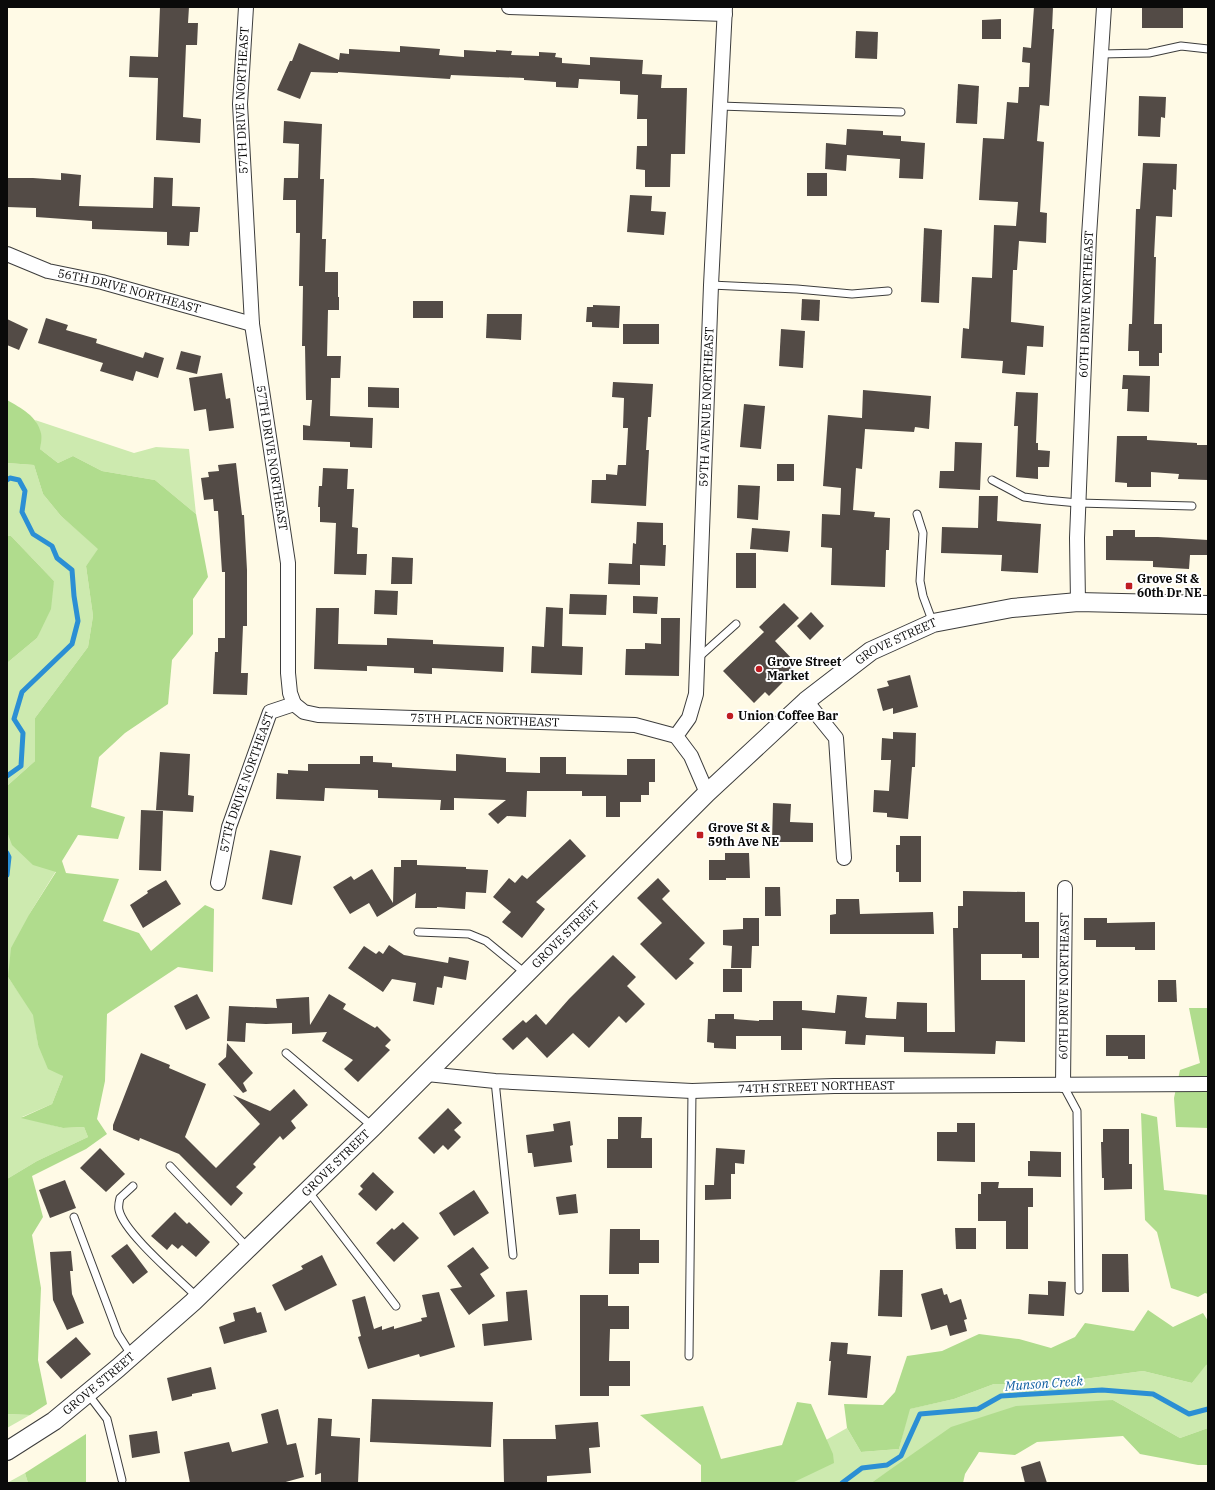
<svg xmlns="http://www.w3.org/2000/svg" width="1215" height="1490" font-family="'IBM Plex Serif',serif">
<style>
.green{fill:#cdeaaf}
.forest{fill:#b0dc8d}
.lines{fill:none;stroke-linecap:round;stroke-linejoin:round}
.stream{stroke:#2b8fd4;stroke-width:5}
.building{fill:#534b46}
.service-casing{stroke:#3d3d3d;stroke-width:9}
.minor-casing{stroke:#3d3d3d;stroke-width:16}
.tertiary-casing{stroke:#3d3d3d;stroke-width:20}
.service{stroke:#fff;stroke-width:7}
.minor{stroke:#fff;stroke-width:14}
.tertiary{stroke:#fff;stroke-width:18}
.poi-dot{fill:#bf1c22;stroke:#fff;stroke-width:1.5}
.labels{text-anchor:middle;stroke-width:4;stroke-linejoin:round;paint-order:stroke}
.street-label{font-size:12px;fill:#0a0a0a;stroke:#fff}
.poi-label{font-size:12px;font-weight:bold;fill:#0a0a0a;stroke:#fff;text-anchor:start}
.water-label{font-size:13px;font-style:italic;fill:#0e5ea0;stroke:#fff}
</style>
<rect width="100%" height="100%" fill="#fffae6"/>
<!-- green -->
<g class="green">
<path d="M35,420L134,453L156,447L189,449L196,514L155,480L102,471L73,456L58,463L40,449L41,434Z"/>
<path d="M7,463L34,465L43,494L61,516L99,549L86,566L93,616L88,647L35,718V761L7,786V663L37,638L54,581L11,536H7Z"/>
<path d="M7,832L13,845L56,871L30,913L8,977L34,1015L38,1045L63,1076L52,1104L22,1117L63,1128L84,1127L88,1137L37,1161L7,1179Z"/>
<path d="M1206,1364H1208V1428L1180,1438L1113,1400L886,1473L871,1483H792L826,1440L847,1428L861,1452L899,1449L909,1409L954,1399L994,1384H1047L1143,1371L1192,1383Z"/>
<path d="M7,1414L30,1415L7,1428Z"/>
<path d="M25,1473L28,1483H7Z"/>
</g>
<!-- forest -->
<g class="forest">
<path d="M7,400C21,408 37,416 41,433C42,438 41,444 40,449L58,463L73,456L102,471L155,480L196,514L208,577L193,599V634L172,660L168,704L125,733L99,757L91,807L125,817L118,839L78,835L62,861L66,873L119,879L103,921L139,933L151,951L205,905L214,909L213,972L178,967L107,1014L105,1081L97,1119L107,1134L86,1149L32,1176L43,1217L32,1235L41,1288L38,1360L47,1404L30,1415L7,1414V1179L37,1161L88,1137L84,1127L63,1128L21,1118L52,1104L63,1076L48,1069L38,1045L33,1015L8,977L11,948L30,913L56,872L33,865L12,845L7,832V786L35,761V718L88,647L93,616L86,566L98,549L61,516L43,494L34,465L7,463Z"/>
<path d="M7,536H11L54,581L51,609L37,638L7,663Z"/>
<path d="M1189,1008H1208V1128L1176,1127L1174,1098L1180,1070L1200,1063Z"/>
<path d="M1141,1113L1157,1117L1164,1190L1208,1195V1294L1205,1293L1198,1297L1171,1288L1157,1232L1145,1220Z"/>
<path d="M1148,1310L1173,1327L1203,1313L1208,1321V1364L1206,1365L1192,1383L1143,1371L1047,1384H994L954,1399L910,1409L899,1449L861,1452L847,1428L844,1404L883,1405L895,1392L907,1356L942,1351L979,1334L1019,1339L1051,1348L1075,1337L1085,1323L1134,1331Z"/>
<path d="M1113,1400L1180,1438L1208,1428V1465H1198L1140,1454L1123,1436L1037,1442L1015,1455L979,1452L965,1474L963,1483H871L951,1427L1016,1406Z"/>
<path d="M797,1402L811,1404L833,1454L834,1463L792,1483H701V1465L640,1415L703,1406L721,1459L782,1445Z"/>
<path d="M86,1434V1483H28L25,1473Z"/>
</g>
<g class="lines">
<!-- stream -->
<g class="stream">
<path d="M7,480L10,478L19,480L25,491L22,512L33,534L52,546L57,558L72,570L74,596L78,621L72,644L22,692L14,719L23,733L21,766L7,776"/>
<path d="M7,853L9,857L7,875"/>
<path d="M842,1483L862,1468L887,1465L901,1456L920,1414L978,1409L1001,1396L1102,1390L1153,1394L1189,1414L1208,1409"/>
</g>
</g>
<!-- building -->
<g class="building">
<path d="M160,7H189L188,23H198L197,45H186L183,117L201,119L200,143L156,140L158,78L129,77L130,56L158,57Z"/>
<path d="M1034,7H1053L1052,29H1054L1049,106L1040,105L1037,141L1044,142L1040,212L1047,213L1046,243L1019,241L1017,270H1013L1011,322L1044,326L1043,347L1027,346L1025,375L1002,373L1003,361L961,358L963,328L969,329L972,277L992,278L994,225L1016,226L1018,202L979,200L983,138L1004,139L1007,102L1018,103L1019,87H1029L1030,63L1022,62L1023,47L1031,48Z"/>
<rect x="1142" y="7" width="41" height="21"/>
<path d="M1001,19V39H982V20Z"/>
<path d="M856,31L878,32L877,59L855,58Z"/>
<path d="M299,43L339,60L340,53L349,54V49L400,52V46L440,49L439,55L464,57V50L496,52V50L512,51L511,55L539,56V52L556,53L555,57L562,58V63L590,65V57L643,60L642,74L662,75L661,88H687L685,154H671L670,187H645V170L636,169L637,146H647V119H637L638,95L620,94V81L579,79L578,88L556,87V82L524,80V78L451,75L450,79L338,72V73L311,72L300,99L277,90L290,61H292Z"/>
<path d="M958,84L979,86L977,124L956,123Z"/>
<path d="M1139,96L1166,97L1165,118L1161,117L1160,137L1138,136Z"/>
<path d="M284,121L322,124L320,179H324L322,239H326L325,272H338V297H339V310H328L327,356H341L340,378H331L330,416L373,418L372,448L350,447V442L303,440V425L310,426L312,400H306L305,346H302L303,286H299L300,233H296V200H283L284,178H298L299,144L283,143Z"/>
<path d="M847,129L883,131V135L901,136V141L925,143L923,179L899,178L900,159L847,155L846,171L825,169L826,143L846,145Z"/>
<path d="M1143,163L1177,164L1176,190L1173,189L1172,217L1156,216L1154,257H1156L1154,324H1162V353H1159V366H1139V351H1128L1129,324H1132L1136,209H1140Z"/>
<path d="M61,173L81,175L79,206L153,208L154,177L173,178L172,206L200,207L198,232H190L189,246L167,245V232L92,229V221L36,217V208L7,207V178H33L61,180Z"/>
<rect x="807" y="173" width="20" height="23"/>
<path d="M630,195L652,196L651,211L666,212L664,235L627,232Z"/>
<path d="M924,228L942,230L939,303L921,302Z"/>
<path d="M802,299L820,300L819,321L801,320Z"/>
<rect x="413" y="301" width="30" height="17"/>
<path d="M593,305L620,306L619,328L592,327V322H586L587,307H593Z"/>
<path d="M487,314H522L521,340L486,338Z"/>
<path d="M46,318L68,325L66,330L97,339L96,343L143,358L145,352L164,358L158,378L136,371L133,381L100,371L103,363L38,343Z"/>
<path d="M7,319L28,329L19,350L7,345Z"/>
<rect x="623" y="324" width="36" height="20"/>
<path d="M781,329L805,331L803,368L779,366Z"/>
<path d="M181,351L201,356L197,374L176,369Z"/>
<path d="M222,373L226,399L230,398L234,428L209,431L206,409L194,411L189,378Z"/>
<path d="M1123,375L1150,376L1149,412L1127,411L1128,389H1122Z"/>
<path d="M613,382L653,384L651,417H648L646,450H649L646,506L591,503L592,480H606V474L617,475L618,465H626L628,428H623L624,398L612,397Z"/>
<path d="M368,387L399,388V408L368,407Z"/>
<path d="M863,390L931,396L929,429L915,427L914,432L865,429L862,469L856,468L853,510L875,512L874,517L890,518L889,550H886L885,587L831,585L832,548L821,547L822,514L840,515L841,488L823,486L828,415L862,418Z"/>
<path d="M1016,392L1038,393L1036,443H1038V450L1050,451L1049,467H1038V479L1016,477L1018,426H1014Z"/>
<path d="M744,404L765,406L761,449L740,447Z"/>
<path d="M1117,436H1147V440L1197,443V445H1208V480L1178,479L1179,474L1151,472V487H1127V483L1115,482Z"/>
<path d="M955,442L982,443L980,490L939,488L940,471H954Z"/>
<path d="M236,463L242,515H244L247,570V626H243L241,673H248L247,695L213,694L215,652H218V638H225V572H222L218,511H214L213,499L204,500L201,478L209,477L208,472L219,471L218,465Z"/>
<rect x="777" y="464" width="17" height="17"/>
<path d="M323,468L348,469L347,489H354L352,527L358,528L357,554H367L366,575L334,574L336,523L320,522V507H318L319,486H322Z"/>
<path d="M738,485L760,486L758,520L737,518Z"/>
<path d="M979,496H998L997,521L1041,524L1038,573L1001,571L1002,555L941,553L942,527L978,528Z"/>
<path d="M637,522L663,523V545H666L665,566L640,565V585L608,584L609,563L632,564L633,543L636,544Z"/>
<path d="M752,528L790,531L788,552L750,549Z"/>
<path d="M1113,530H1135V537H1158L1208,540V555H1190L1189,569L1153,567V561L1106,560V536H1113Z"/>
<rect x="736" y="553" width="20" height="35"/>
<path d="M392,557L413,558L412,584H391Z"/>
<path d="M375,590L398,591L397,615L374,614Z"/>
<path d="M570,594L607,595L606,615L569,614Z"/>
<path d="M633,596L658,597L657,614L633,613Z"/>
<path d="M784,603L799,618L775,641L796,663L791,668L794,671L769,696L765,692L754,703L723,671L764,632L759,627Z"/>
<path d="M546,607L563,608L562,646L583,647L582,675L531,673L532,646L544,647Z"/>
<path d="M316,608H339L338,644L387,645V638L433,640V644L504,647L503,672L432,668V674L414,673V668L367,666V671L314,669Z"/>
<path d="M811,612L824,626L810,640L797,626Z"/>
<path d="M661,618H680L679,676L625,675L626,649H645V643L661,644Z"/>
<path d="M910,675L918,707L893,714V708L883,711L877,689L889,686L887,681Z"/>
<path d="M893,732L916,733L915,767H912L908,819L887,817V813L873,812L874,790L889,791L891,760H881L882,738L893,739Z"/>
<path d="M160,752L190,754L188,795L194,796L193,812L156,810Z"/>
<path d="M456,754L506,758V772L540,773V757H566V774L627,775V759H655V782H649V795H641V802H620V817H606V796H582V791H527L526,817L507,816L498,824L488,814L506,800L454,798V810H440L441,800L378,798V790L325,788L324,801L276,799L277,773L288,774V770L308,771V764H360V756H373V762L392,763V767L456,771Z"/>
<path d="M773,803L791,804L790,822L813,823V842H772Z"/>
<path d="M141,810L163,811L161,871L139,870Z"/>
<path d="M900,836H921V882H899V872H896V845H900Z"/>
<path d="M570,839L586,856L536,902L545,909L522,938L502,922L511,912L493,897L509,878L515,883L522,875L527,879Z"/>
<path d="M270,850L301,856L292,905L262,899Z"/>
<path d="M725,853H749L750,878H726V880H709V860H725Z"/>
<path d="M401,860H417V865L466,867V869L488,870L486,893L466,892L465,909L437,907V908H415L416,893L377,917L369,903L350,914L333,887L351,876L354,880L372,869L393,903L394,867H401Z"/>
<path d="M658,878L670,891L662,899L705,943L689,959L694,963L676,980L640,944L662,923L637,898Z"/>
<path d="M166,880L181,904L143,928L130,905L148,893L147,891Z"/>
<path d="M765,887H780L781,916H765Z"/>
<path d="M963,891L1025,892V922H1039V958H1022V954H981V980H1025V1042L996,1041L995,1054L904,1052V1037L866,1035L865,1045L845,1044L846,1031L802,1028V1050H781V1036H736V1049L714,1048V1043L707,1042L708,1019H715V1014H734V1019L759,1021V1020H773V1001H802V1010L835,1013L837,995L867,997L865,1017L867,1018L896,1019L897,1002L927,1003V1032H955L953,928H958V906H963Z"/>
<path d="M836,899H859L860,914L933,912L934,934H830V915L836,914Z"/>
<path d="M743,918H759V946H752L751,968H731L732,946L723,945V930L743,929Z"/>
<path d="M1084,918H1107V923L1155,922V950H1135V947H1096V940H1084Z"/>
<path d="M389,945L404,955L448,963L449,957L469,961L466,980L444,976L442,988L437,987L434,1005L413,1001L416,983L392,979L383,992L348,968L364,946L376,954L379,951L383,954Z"/>
<path d="M613,955L636,977L627,986L645,1004L626,1023L619,1016L589,1048L573,1033L547,1058L527,1037L513,1050L502,1039L523,1020L526,1023L536,1014L546,1025L569,999Z"/>
<rect x="723" y="969" width="19" height="23"/>
<path d="M1158,980H1176L1177,1002H1158Z"/>
<path d="M197,994L210,1018L186,1030L174,1006Z"/>
<path d="M329,994L346,1004L343,1009L375,1028L377,1026L391,1040L385,1046L390,1050L358,1082L344,1069L353,1060L322,1041L327,1032L292,1034V1023L266,1024L246,1023L245,1042L227,1041L229,1006L277,1008L276,999L309,997L310,1025Z"/>
<path d="M1106,1035H1145V1059H1128V1056H1106Z"/>
<path d="M227,1043L253,1073L243,1083L247,1091L243,1093L218,1064L226,1057Z"/>
<path d="M141,1053L170,1065L169,1068L206,1084L185,1137L216,1168L260,1124L233,1095L270,1111L294,1089L308,1105L291,1121L296,1128L283,1140L280,1136L253,1164L256,1167L236,1187L243,1193L231,1206L179,1154L140,1138L139,1141L113,1130V1125Z"/>
<path d="M448,1108L462,1123L454,1130L461,1137L448,1150L443,1145L434,1154L418,1138Z"/>
<path d="M618,1117H642L641,1138H652V1168H607V1139H618Z"/>
<path d="M570,1121L573,1145L570,1146L572,1162L534,1167L532,1153H528L526,1135L554,1131L553,1124Z"/>
<path d="M957,1123H975V1162L937,1161V1132H957Z"/>
<path d="M1103,1129H1129V1164H1132V1189L1104,1190V1178H1102L1101,1142H1103Z"/>
<path d="M100,1148L125,1174L106,1192L80,1168Z"/>
<path d="M716,1148L745,1150L744,1164L735,1163V1174H731V1199L705,1200V1185H714Z"/>
<path d="M1030,1151L1061,1152V1177L1028,1176V1161H1030Z"/>
<path d="M373,1172L394,1192L376,1211L358,1194L363,1189L360,1186Z"/>
<path d="M65,1180L76,1208L50,1218L39,1190Z"/>
<path d="M981,1182H999L998,1188H1033V1207H1028V1249H1006V1221H978V1194H981Z"/>
<path d="M474,1190L489,1213L454,1236L439,1213Z"/>
<path d="M576,1194L578,1213L559,1215L556,1197Z"/>
<path d="M175,1212L187,1224L189,1222L210,1242L196,1257L182,1245L178,1249L172,1244L167,1250L151,1236Z"/>
<path d="M403,1222L419,1238L394,1262L376,1243L392,1228L394,1230Z"/>
<path d="M955,1228H976V1249H956Z"/>
<path d="M610,1229H640V1240H659V1263H639V1274H609Z"/>
<path d="M127,1244L148,1272L133,1284L111,1256Z"/>
<path d="M473,1247L489,1268L480,1274L495,1296L469,1315L450,1289L462,1287L447,1266Z"/>
<path d="M71,1251L73,1271H70L72,1294L84,1323L67,1330L53,1300L50,1252Z"/>
<path d="M1102,1254H1128L1129,1292H1102Z"/>
<path d="M322,1255L337,1285L285,1311L272,1285L303,1269L301,1266Z"/>
<path d="M880,1270H903L902,1317L878,1316Z"/>
<path d="M1048,1281L1066,1282L1064,1316L1028,1314L1029,1294L1048,1295Z"/>
<path d="M942,1288L944,1295L947,1294L950,1303L961,1299L967,1319L964,1320L967,1331L950,1336L947,1325L931,1330L921,1294Z"/>
<path d="M527,1290L532,1340L484,1346L482,1324L508,1321L506,1292Z"/>
<path d="M439,1292L455,1347L420,1357L419,1354L368,1369L358,1337L361,1336L352,1300L365,1296L374,1329L382,1326V1330L394,1326V1329L422,1321L421,1318L427,1317L422,1295Z"/>
<path d="M580,1295H608V1306H629V1329H610L609,1361H630V1386H609V1396H580Z"/>
<path d="M255,1307L257,1313L261,1312L267,1332L224,1344L219,1327L235,1321L233,1313Z"/>
<path d="M76,1337L91,1354L61,1379L46,1362Z"/>
<path d="M831,1342L848,1343L847,1354L871,1356L867,1398L828,1395L831,1361H829Z"/>
<path d="M211,1367L216,1389L192,1394V1396L172,1401L167,1378Z"/>
<path d="M372,1399L493,1402L491,1447L370,1442Z"/>
<path d="M278,1409L287,1445L296,1443L304,1477L282,1483H190L184,1452L229,1442L232,1452L268,1443L261,1414Z"/>
<path d="M318,1418L332,1419L331,1436L360,1438L358,1483H321V1473L315,1475Z"/>
<path d="M598,1422L600,1447L589,1448L591,1473L547,1476V1483H504L503,1439H556L555,1425Z"/>
<path d="M157,1431L160,1453L132,1458L129,1435Z"/>
<path d="M1040,1461L1047,1483H1025L1021,1467Z"/>
</g>
<g class="lines">
<defs>
<g id="service">
<path d="M1101,54L1149,53L1181,46L1208,49"/>
<path d="M720,106L901,112"/>
<path d="M711,285L797,289L852,294L888,291"/>
<path d="M992,480L1024,497L1046,500L1078,503L1192,506"/>
<path d="M917,514L923,533L920,581L923,596L933,623"/>
<path d="M698,658L736,624"/>
<path d="M418,932L469,934L486,941L525,973"/>
<path d="M286,1053L372,1126"/>
<path d="M495,1081L513,1255"/>
<path d="M1063,1085L1077,1111L1079,1290"/>
<path d="M170,1166L248,1248"/>
<path d="M133,1186L120,1198C119,1202 118,1206 119,1210C124,1233 179,1279 197,1297"/>
<path d="M308,1191L396,1306"/>
<path d="M74,1217L118,1334L132,1356"/>
<path d="M689,1356L692,1091"/>
<path d="M88,1394L107,1419L122,1480"/>
</g>
<g id="minor">
<path d="M509,7L725,14"/>
<path id="s1" d="M7,254L48,271L102,282L252,324"/>
<path id="s2" d="M1078,602L1077,538L1089,236L1104,7"/>
<path d="M806,701L836,738L844,858"/>
<path id="s3" d="M294,704L304,712L318,715L635,725L676,736"/>
<path id="s4" d="M707,793L691,756L676,736L689,718L696,694L711,285L725,7"/>
<path id="s5" d="M218,883L229,827L270,712L294,704L290,693L288,673V563L252,324L240,104L246,7"/>
<path id="s6" d="M427,1074L495,1081L692,1091L834,1086L1207,1084"/>
<path id="s7" d="M1063,1085L1065,888"/>
</g>
<g id="tertiary">
<path id="s8" d="M7,1451L54,1421L118,1368L193,1302L373,1127L707,793L806,701L871,651L933,623L1012,608L1078,602L1208,605"/>
</g>
</defs>
<!-- service casing -->
<use href="#service" class="service-casing"/>
<!-- minor casing -->
<use href="#minor" class="minor-casing"/>
<!-- tertiary casing -->
<use href="#tertiary" class="tertiary-casing"/>
<!-- service -->
<use href="#service" class="service"/>
<!-- minor -->
<use href="#minor" class="minor"/>
<!-- tertiary -->
<use href="#tertiary" class="tertiary"/>
</g>
<!-- markers -->
<g class="poi-dot">
<rect x="1125" y="582" width="8" height="8" rx="2"/>
<circle cx="759" cy="669" r="4"/>
<circle cx="730" cy="716" r="4"/>
<rect x="696" y="831" width="8" height="8" rx="2"/>
</g>
<g class="labels">
<!-- street labels -->
<g class="street-label">
<text dy="4" stroke="none"><textPath href="#s5" startOffset="812">57TH DRIVE NORTHEAST</textPath></text>
<text dy="4" stroke="none"><textPath href="#s1" startOffset="128">56TH DRIVE NORTHEAST</textPath></text>
<text dy="4" stroke="none"><textPath href="#s2" startOffset="298">60TH DRIVE NORTHEAST</textPath></text>
<text dy="4" stroke="none"><textPath href="#s4" startOffset="400">59TH AVENUE NORTHEAST</textPath></text>
<text transform="translate(272 458) rotate(81)" y="4">57TH DRIVE NORTHEAST</text>
<text dy="4" stroke="none"><textPath href="#s8" startOffset="1206">GROVE STREET</textPath></text>
<text dy="4" stroke="none"><textPath href="#s3" startOffset="194">75TH PLACE NORTHEAST</textPath></text>
<text dy="4" stroke="none"><textPath href="#s5" startOffset="105">57TH DRIVE NORTHEAST</textPath></text>
<text dy="4" stroke="none"><textPath href="#s8" startOffset="762">GROVE STREET</textPath></text>
<text dy="4" stroke="none"><textPath href="#s7" startOffset="99">60TH DRIVE NORTHEAST</textPath></text>
<text dy="4" stroke="none"><textPath href="#s6" startOffset="390">74TH STREET NORTHEAST</textPath></text>
<text dy="4" stroke="none"><textPath href="#s8" startOffset="438">GROVE STREET</textPath></text>
<text dy="4" stroke="none"><textPath href="#s8" startOffset="114">GROVE STREET</textPath></text>
</g>
<!-- poi labels -->
<g class="poi-label">
<text x="1137" y="583">Grove St &amp;<tspan x="1137" dy="14">60th Dr NE</tspan></text>
<text x="767" y="666">Grove Street<tspan x="767" dy="14">Market</tspan></text>
<text x="738" y="720">Union Coffee Bar</text>
<text x="708" y="832">Grove St &amp;<tspan x="708" dy="14">59th Ave NE</tspan></text>
</g>
<!-- water labels -->
<g class="water-label">
<text transform="translate(1044 1383) rotate(-4)" y="5">Munson Creek</text>
</g>
</g>
<!-- border -->
<rect width="1215" height="1490" fill="none" stroke="#0a0a0a" stroke-width="16"/>
</svg>
